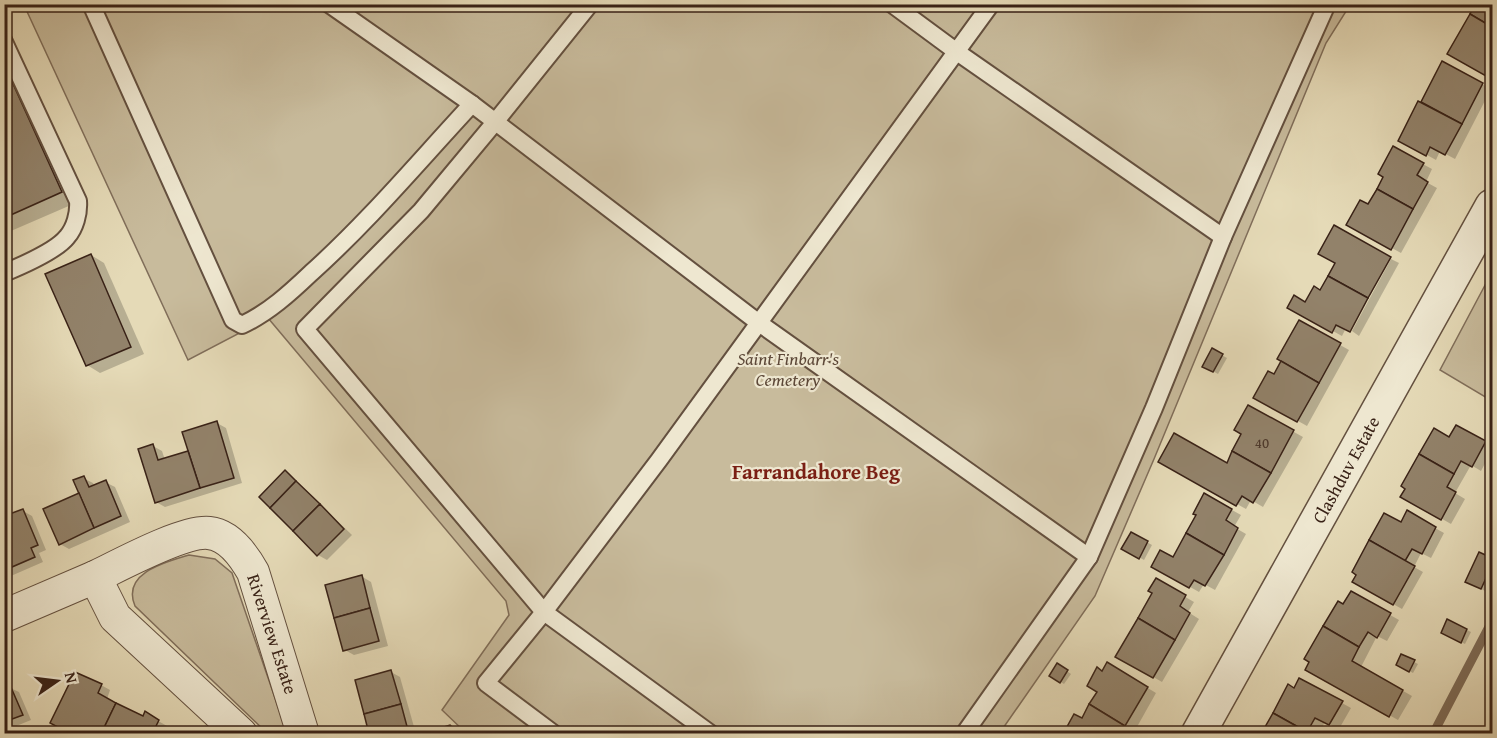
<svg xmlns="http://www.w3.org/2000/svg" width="1497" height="738" font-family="'Gentium Book Plus',serif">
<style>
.green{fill:#c8bb9c;stroke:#806e5a;stroke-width:1.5}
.shadow{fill:#0003}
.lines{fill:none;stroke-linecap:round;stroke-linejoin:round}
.stream{stroke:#7d6b57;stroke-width:9}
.building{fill:#92826a;stroke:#392217;stroke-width:1.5}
.service-casing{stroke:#64503f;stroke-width:20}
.minor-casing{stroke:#64503f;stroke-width:34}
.tertiary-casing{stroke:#64503f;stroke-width:36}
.service{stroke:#eee7d0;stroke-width:16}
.minor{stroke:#eee7d0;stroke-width:32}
.tertiary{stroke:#eee7d0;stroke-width:33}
.labels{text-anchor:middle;stroke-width:4.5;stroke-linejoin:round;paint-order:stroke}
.number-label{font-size:15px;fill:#4f3a2c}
.park-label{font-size:18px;font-style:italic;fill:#5d4838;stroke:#eee7d0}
.street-label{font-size:18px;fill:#392217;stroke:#eee7d0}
.quarter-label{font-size:21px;font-weight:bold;fill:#7a1f14;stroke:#eee7d0}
</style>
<rect width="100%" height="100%" fill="#e5dab7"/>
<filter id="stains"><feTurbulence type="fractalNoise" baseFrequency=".00333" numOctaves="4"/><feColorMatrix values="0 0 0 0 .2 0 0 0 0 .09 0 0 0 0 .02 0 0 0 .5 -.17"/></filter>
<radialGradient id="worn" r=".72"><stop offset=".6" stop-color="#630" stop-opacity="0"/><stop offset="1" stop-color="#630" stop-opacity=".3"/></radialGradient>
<!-- green -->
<g class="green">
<path d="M24,5H1350L1326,43L1154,459L1095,596L999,734L466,733L442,710L509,615L506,601L268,318L188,360Z"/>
<path d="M1492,272V401L1440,370Z"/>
<path d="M189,555L215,559L232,573L287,733H267L135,606C121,573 166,562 189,555Z"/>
</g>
<!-- shadow -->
<g class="shadow">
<path d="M1476,4H1492V78L1449,53Z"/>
<path d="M4,34L78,202L4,234Z"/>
<path d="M1443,63L1491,89L1455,159L1440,151L1436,160L1400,140Z"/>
<path d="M1393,148L1432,169L1426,182L1437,188L1401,253L1348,224L1369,206L1385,176Z"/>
<path d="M1334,227L1346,328L1342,336L1289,307L1306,304L1321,292L1337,263Z"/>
<path d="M91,255L104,263L144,354L100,373L87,365Z"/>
<path d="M1391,259L1399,263L1359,336L1352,331Z"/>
<path d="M1299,322L1349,350L1307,426L1255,397L1274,376Z"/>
<path d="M1212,350L1227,358L1218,374L1204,366Z"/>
<path d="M1249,407L1303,437L1263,507L1251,500L1246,509L1160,462L1227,465L1243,434Z"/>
<path d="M217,423L226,428L242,483L165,507L156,502L153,446L162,451L165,460L190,452Z"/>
<path d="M1456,427L1492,447V450L1481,471L1471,465L1455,493L1465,499L1451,524L1402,496L1450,439Z"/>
<path d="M83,478L93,483L95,487L105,482L115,487L130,522L69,549L60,544L81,494Z"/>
<path d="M300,485L352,535L327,560L318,555Z"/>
<path d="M1205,495L1241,515L1234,527L1246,534L1215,590L1204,584L1199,592L1153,566L1173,559L1198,515Z"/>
<path d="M23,511L32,516L46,550L39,553L43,562L4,579V518Z"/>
<path d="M1408,513L1444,533L1431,558L1421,553L1414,567L1423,572L1402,609L1354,582L1401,524Z"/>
<path d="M1132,534L1152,545L1144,560L1124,549Z"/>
<path d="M1479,554L1492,560V575L1485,591L1467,581Z"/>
<path d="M361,576L371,582L388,646L354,655L345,650Z"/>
<path d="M1156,580L1194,602L1188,612L1199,619L1162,682L1117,656L1154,593Z"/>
<path d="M1351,593L1399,620L1387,641L1377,636L1361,667L1412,696L1398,720L1307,669Z"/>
<path d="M1448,621L1471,632L1465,644L1443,633Z"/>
<path d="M1402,656L1418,664L1413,673L1398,665Z"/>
<path d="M1108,664L1156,693L1133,734H1065L1082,720L1099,691L1103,672Z"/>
<path d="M1058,665L1071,674L1064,684L1051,676Z"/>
<path d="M391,672L400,677L416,734H371Z"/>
<path d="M1300,680L1351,708L1339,729L1325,722L1318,734H1263Z"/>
<path d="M4,685L19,692L31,720L4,731Z"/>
<path d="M101,685L110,690L107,699L143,718L146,714L167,726L163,734H73Z"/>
</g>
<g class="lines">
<!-- stream -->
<path class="stream" d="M1433,734L1492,621"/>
</g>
<!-- building -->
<g class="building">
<path d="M1475,4H1492V27L1470,14Z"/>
<path d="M1470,14L1492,27V64L1486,76L1447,54Z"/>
<path d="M1442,61L1483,83L1462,124L1421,102Z"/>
<path d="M4,64L62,192L4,218Z"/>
<path d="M1418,101L1462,124L1445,155L1430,147L1426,156L1398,141Z"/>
<path d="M1393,146L1424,163L1417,175L1428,182L1413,209L1377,189L1383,177L1378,174Z"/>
<path d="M1377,189L1413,209L1391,250L1346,225L1360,200L1368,204Z"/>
<path d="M1334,225L1391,257L1368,298L1328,276L1335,263L1318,254Z"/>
<path d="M91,254L131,347L86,366L45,274Z"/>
<path d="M1328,276L1368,298L1350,332L1336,325L1332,333L1287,308L1294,295L1305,302L1314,286L1320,290Z"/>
<path d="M1299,320L1341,343L1319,383L1277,359Z"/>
<path d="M1212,348L1223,354L1213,372L1202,367Z"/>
<path d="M1281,361L1319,383L1297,422L1253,398L1268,371L1274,374Z"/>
<path d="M1248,405L1294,430L1271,473L1232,451L1241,434L1234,430Z"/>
<path d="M217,421L234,478L200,488L182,432Z"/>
<path d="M1456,425L1486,441L1472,467L1461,461L1454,474L1419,454L1434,428L1449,437Z"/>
<path d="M1174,433L1227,463L1232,451L1271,473L1253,503L1242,496L1236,506L1158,462Z"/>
<path d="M153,444L158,460L188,451L200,488L155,503L138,449Z"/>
<path d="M1419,454L1454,474L1447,487L1456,492L1441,520L1400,497L1405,489L1401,486Z"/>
<path d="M285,470L296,481L270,508L259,497Z"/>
<path d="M84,476L89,487L106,480L121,516L94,528L73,480Z"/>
<path d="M296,481L320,504L293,531L270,508Z"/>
<path d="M79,493L94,528L59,545L43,509Z"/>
<path d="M1204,493L1232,509L1226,520L1238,528L1224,555L1186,533L1196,515L1193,514Z"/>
<path d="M320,504L344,529L317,556L293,531Z"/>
<path d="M23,509L38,545L31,548L35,557L5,570L4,516Z"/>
<path d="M1407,510L1436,527L1422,554L1412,549L1405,561L1369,540L1384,513L1401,522Z"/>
<path d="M1131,532L1148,541L1139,559L1121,549Z"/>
<path d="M1186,533L1224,555L1205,586L1194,580L1189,588L1151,567L1160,550L1173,557Z"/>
<path d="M1369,540L1415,566L1393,605L1352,582L1356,575L1352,572Z"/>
<path d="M1479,552L1492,558V565L1481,589L1465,582Z"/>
<path d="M362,575L370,608L334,618L325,585Z"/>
<path d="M1156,578L1186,595L1180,606L1190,613L1175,640L1138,618L1152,593L1148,591Z"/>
<path d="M1351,591L1391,613L1377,638L1368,632L1359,647L1323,626L1338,601L1343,604Z"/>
<path d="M370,608L379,641L343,651L334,618Z"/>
<path d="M1138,618L1175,640L1153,678L1115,657Z"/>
<path d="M1447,619L1467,629L1461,643L1441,633Z"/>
<path d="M1323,626L1359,647L1352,661L1403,690L1389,717L1305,670L1309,662L1304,659Z"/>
<path d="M1401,654L1415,660L1409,672L1396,665Z"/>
<path d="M1107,662L1148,687L1125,726L1089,704L1097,692L1087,686L1097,667L1102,671Z"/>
<path d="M1057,663L1068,670L1060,683L1049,676Z"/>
<path d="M391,670L401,704L364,714L355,680Z"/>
<path d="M75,672L102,684L98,693L116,703L101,734H89L80,729L78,734H71L50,723Z"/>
<path d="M1299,678L1343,701L1329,725L1315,718L1307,732L1273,713L1288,684L1294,688Z"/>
<path d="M10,685L23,715L4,722V687Z"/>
<path d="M116,703L143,716L145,711L159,720L152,734H101Z"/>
<path d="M401,704L409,734H369L364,714Z"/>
<path d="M1089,704L1125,726L1121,734H1063L1074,714L1082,718Z"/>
<path d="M1273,713L1307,732V734H1261Z"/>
<path d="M450,725L459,734H421Z"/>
</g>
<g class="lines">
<defs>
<g id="service">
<path d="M91,4L233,320L242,325C268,313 290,293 311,273C369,221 419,161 472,104L329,4"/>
<path d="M590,4L496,121L421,211L305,329L544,612L711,734"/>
<path d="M892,4L957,52L1223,237"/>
<path d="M4,42L78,201C79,213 75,228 67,237C56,251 21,266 4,273"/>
<path d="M472,104L759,323L1089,557"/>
<path d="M554,734L486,683L544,612L659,460L991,4"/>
<path d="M964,734L1089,557L1154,408L1223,237L1327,4"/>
</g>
<g id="minor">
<path d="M95,577C120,565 184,530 209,533C229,535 244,556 253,572L303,734"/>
<path d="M4,616L95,577L115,617L241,734"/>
</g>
<path id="tertiary" d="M1198,734L1492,206"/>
</defs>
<!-- service casing -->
<use href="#service" class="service-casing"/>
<!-- minor casing -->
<use href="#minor" class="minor-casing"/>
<!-- tertiary casing -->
<use href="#tertiary" class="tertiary-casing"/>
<!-- service -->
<use href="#service" class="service"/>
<!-- minor -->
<use href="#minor" class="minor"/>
<!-- tertiary -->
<use href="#tertiary" class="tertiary"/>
</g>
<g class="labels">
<!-- number labels -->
<g class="number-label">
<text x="1262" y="448">40</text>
</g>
<!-- park labels -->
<g class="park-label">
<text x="788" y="365">Saint Finbarr's<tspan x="788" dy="21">Cemetery</tspan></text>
</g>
<!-- street labels -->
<g class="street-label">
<text transform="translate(1346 470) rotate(-61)" y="6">Clashduv Estate</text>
<text transform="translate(272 634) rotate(72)" y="6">Riverview Estate</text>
</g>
<!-- quarter labels -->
<g class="quarter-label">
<text x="816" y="479">Farrandahore Beg</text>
</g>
</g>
<!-- margin -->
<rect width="1497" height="738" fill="none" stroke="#e5dab7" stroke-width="24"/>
<rect x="6" y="6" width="1485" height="726" fill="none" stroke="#392217" stroke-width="3"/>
<rect x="12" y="12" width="1473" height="714" fill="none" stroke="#392217" stroke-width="1.5"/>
<!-- north arrow -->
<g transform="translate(57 681) rotate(76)" stroke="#eee7d0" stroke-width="4.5" paint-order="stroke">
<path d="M0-4.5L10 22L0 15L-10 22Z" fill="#392217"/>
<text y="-9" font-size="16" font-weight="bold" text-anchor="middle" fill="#392217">N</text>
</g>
<rect width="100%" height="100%" filter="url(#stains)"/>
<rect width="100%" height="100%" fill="url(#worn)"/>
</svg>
